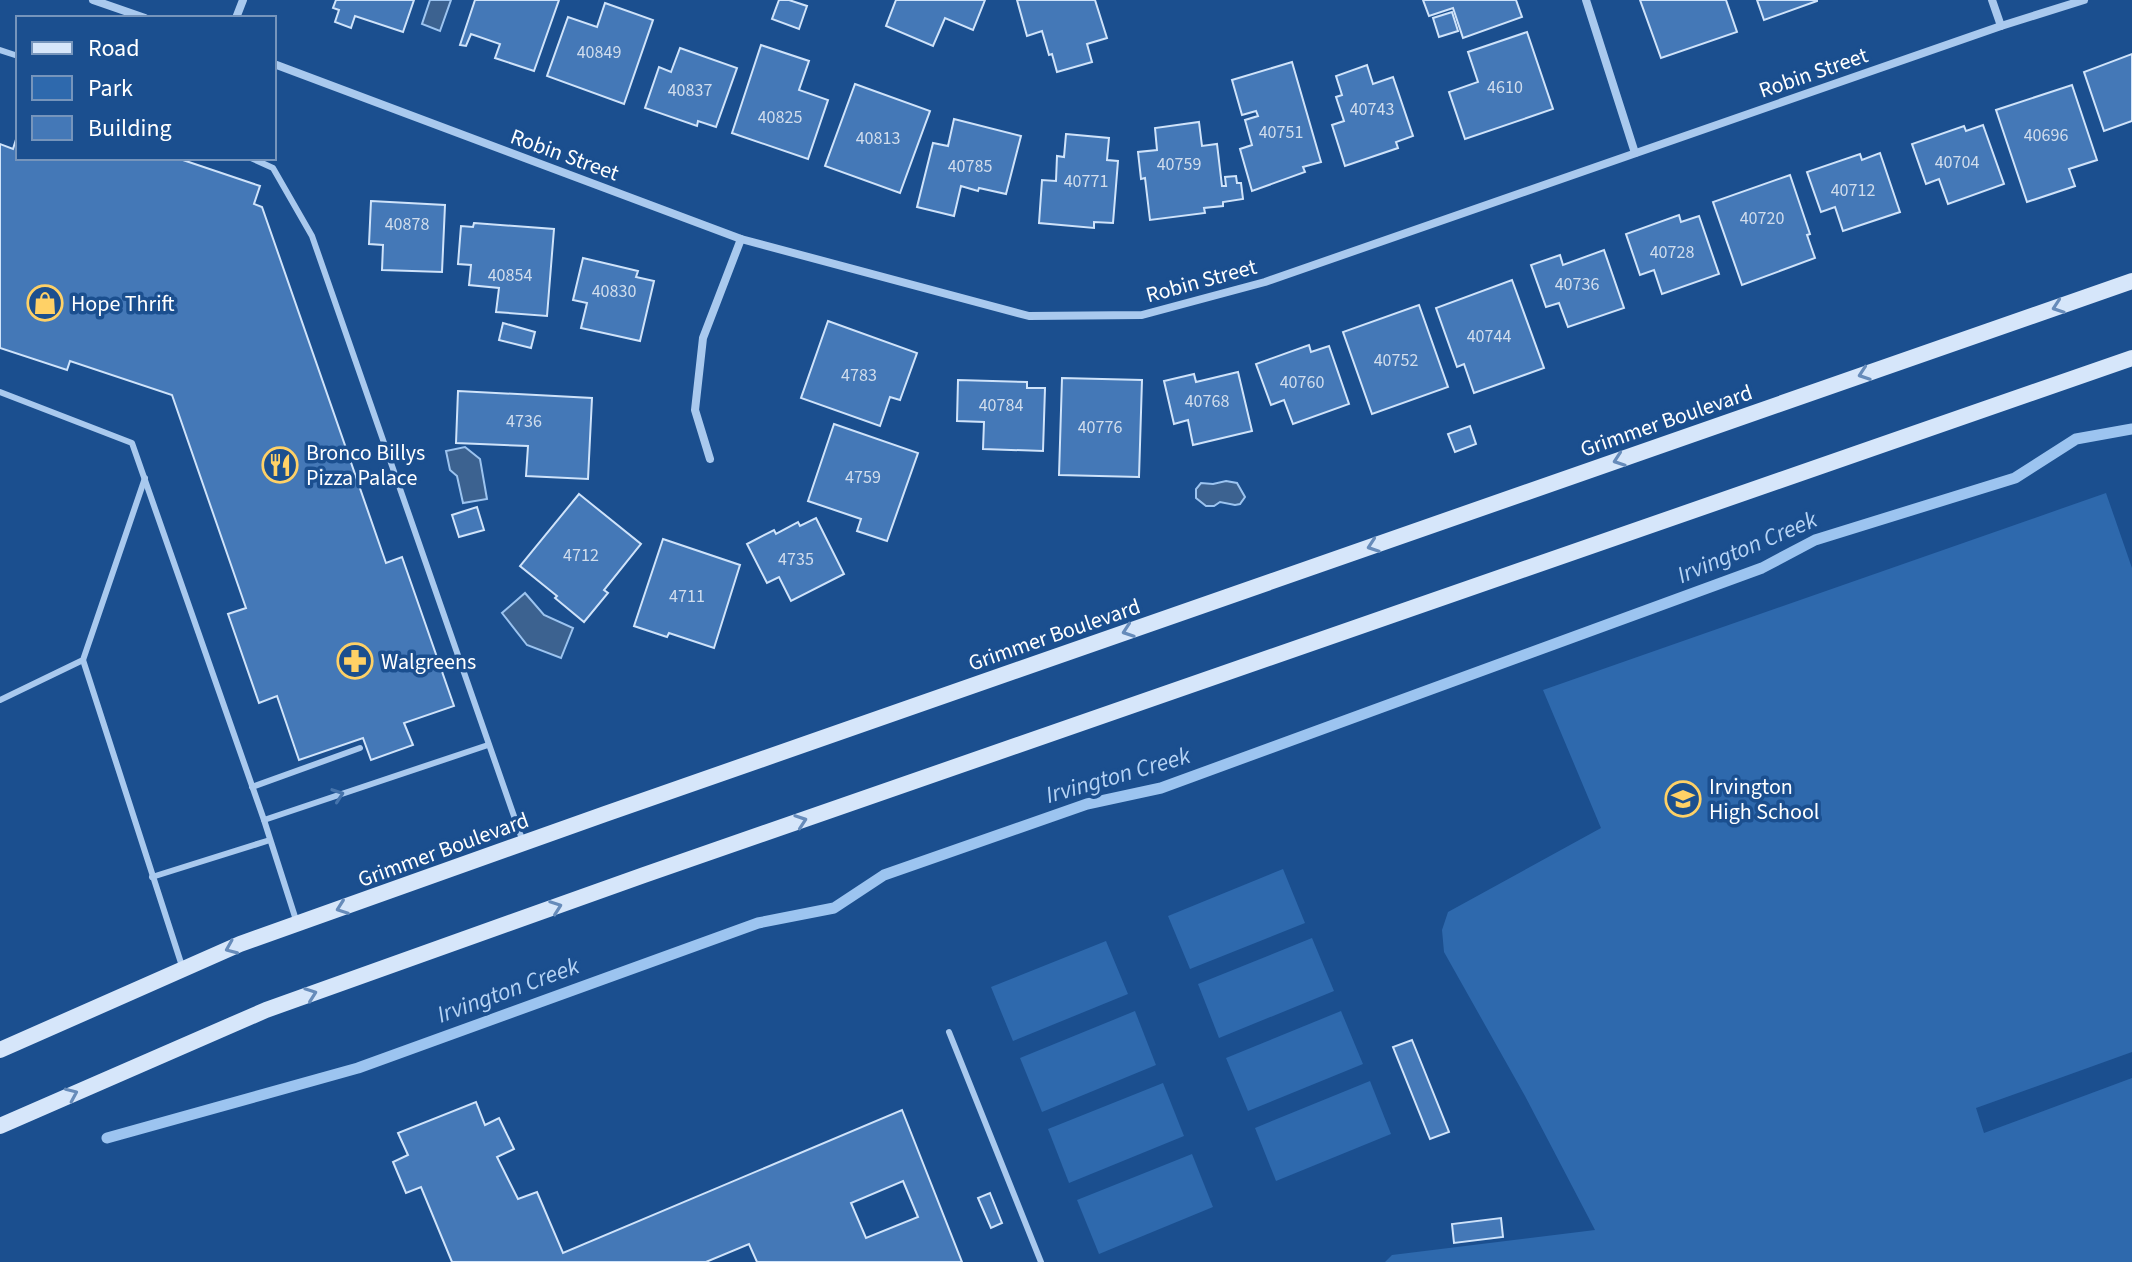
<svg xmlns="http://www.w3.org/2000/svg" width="2132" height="1262" font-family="'Source Sans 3',sans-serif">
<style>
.green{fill:#2e69ad}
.water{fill:#3c6290;stroke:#9cc4f0;stroke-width:2}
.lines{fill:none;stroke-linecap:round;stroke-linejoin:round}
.stream{stroke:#9cc4f0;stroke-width:11}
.building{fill:#4478b7;stroke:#cfe3fa;stroke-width:2;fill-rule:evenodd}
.service{stroke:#a9c9ee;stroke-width:6}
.minor{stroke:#a9c9ee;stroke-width:8}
.secondary{stroke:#d6e6fa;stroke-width:16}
.oneway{stroke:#668bba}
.oneway2{stroke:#4674ac}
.labels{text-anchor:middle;stroke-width:7;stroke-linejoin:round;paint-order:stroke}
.number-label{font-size:18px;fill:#d0dded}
.street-label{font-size:22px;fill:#fff;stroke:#1b4f8f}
.poi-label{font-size:22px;fill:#fff;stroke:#1b4f8f;text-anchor:start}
.water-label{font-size:24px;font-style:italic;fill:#b5d3f5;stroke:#1b4f8f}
</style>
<rect width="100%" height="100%" fill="#1b4f8f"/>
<!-- green -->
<g class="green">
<path d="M2106,493L2132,568V1052L1976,1108L1984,1133L2132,1078V1262H1385L1392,1255L1595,1230L1525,1096L1444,952L1442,930L1448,912L1601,828L1543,690Z"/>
<path d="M1283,869L1305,923L1190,969L1168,916Z"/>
<path d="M1312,938L1334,991L1219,1038L1198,984Z"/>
<path d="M1106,941L1128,994L1013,1041L991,987Z"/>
<path d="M1135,1011L1156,1065L1042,1112L1020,1058Z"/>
<path d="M1341,1011L1363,1064L1248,1111L1226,1058Z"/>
<path d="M1370,1081L1391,1134L1276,1181L1255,1128Z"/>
<path d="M1163,1083L1184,1136L1069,1183L1048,1129Z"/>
<path d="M1192,1154L1213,1207L1099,1254L1077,1200Z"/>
</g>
<!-- water -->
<g class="water">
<path d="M430,0H451L440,31L422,24Z"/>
<path d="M465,447L480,459L487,499L463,503L457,476L450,470L446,451Z"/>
<path d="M1226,481L1237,483L1245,497L1240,504L1235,505L1220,502L1214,506H1206L1196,498V489L1201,483L1213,484Z"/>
<path d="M525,593L544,615L573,628L561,658L527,645L502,613Z"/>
</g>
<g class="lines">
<!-- stream -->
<path class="stream" d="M107,1138L358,1068L758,923L834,908L884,875L1087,804L1161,788L1762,568L1815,540L2015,478L2076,439L2132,429"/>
</g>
<!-- building -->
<g class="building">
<path d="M336,0H414L403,32L355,16L351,28L335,22L339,10L333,8Z"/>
<path d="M475,0H559L534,71L495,58L500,44L471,34L466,46L460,45Z"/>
<path d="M779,0H789L807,6L799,29L772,19Z"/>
<path d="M896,0H985L973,30L945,18L933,46L886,26Z"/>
<path d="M1017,0H1095L1107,38L1087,44L1092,62L1057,72L1052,54L1049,55L1042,31L1027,36Z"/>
<path d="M1423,0H1516L1522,17L1463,38L1453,8L1429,16Z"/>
<path d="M1640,0H1726L1737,32L1661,58Z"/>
<path d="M1757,0H1817V1L1764,20Z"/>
<path d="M605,3L653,20L624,104L547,76L568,17L597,27Z"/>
<path d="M1452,12L1458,31L1439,37L1433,18Z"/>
<path d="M1527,32L1553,109L1465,139L1449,92L1478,82L1468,52Z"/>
<path d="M761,45L809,61L799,90L828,100L808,159L732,133Z"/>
<path d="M680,48L737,68L716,127L698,121L697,126L645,108L659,67L671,72Z"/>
<path d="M2132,54V121L2104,131L2084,72Z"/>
<path d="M1292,62L1321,162L1303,167L1305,172L1252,191L1240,149L1252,145L1245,120L1258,116L1256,111L1242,115L1232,80Z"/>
<path d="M1367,65L1373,84L1393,77L1413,136L1396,142L1398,148L1345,166L1332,125L1344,121L1336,97L1342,95L1336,76Z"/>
<path d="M855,84L930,111L900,193L825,166Z"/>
<path d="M2072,85L2097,160L2069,169L2075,186L2027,202L1996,110Z"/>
<path d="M954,119L1021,136L1006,194L979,188L978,191L961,186L954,216L917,207L933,143L948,146Z"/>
<path d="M1199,122L1202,146L1217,144L1222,186H1226L1225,177L1236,176L1237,183H1241L1243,199L1223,202V206L1204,208L1205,213L1150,220L1145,178L1141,179L1138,152L1157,150L1155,128Z"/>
<path d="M1983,125L2004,184L1948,204L1939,179L1926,184L1912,144L1964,126L1966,131Z"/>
<path d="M18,133V158H177L260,186L254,204L262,207L386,563L402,557L454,706L404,723L413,745L371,760L363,738L299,760L277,696L259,703L228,614L246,608L172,395L70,361L67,370L0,348V144L13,149Z"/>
<path d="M1066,134L1109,138L1107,160L1118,161L1113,223L1094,222V228L1039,223L1042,180L1056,181L1057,156L1064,157Z"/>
<path d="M1880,153L1900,212L1843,231L1835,207L1821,212L1807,172L1860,154L1862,160Z"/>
<path d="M1790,175L1810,234L1807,235L1815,258L1742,285L1713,202Z"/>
<path d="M371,201L445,205L442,272L382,270L383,245L369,244Z"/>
<path d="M1679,215L1681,222L1699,216L1719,274L1662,294L1654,270L1640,275L1626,234Z"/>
<path d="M474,223L554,229L547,316L496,312L499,288L469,285L471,265L458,264L461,226L473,227Z"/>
<path d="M1604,250L1624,308L1568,327L1559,303L1546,307L1531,265L1560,255L1563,265Z"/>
<path d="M583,258L638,271L636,277L654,281L640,341L581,328L587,303L573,300Z"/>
<path d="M1512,280L1544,368L1474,393L1464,364L1457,367L1436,308Z"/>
<path d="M1419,305L1448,387L1372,414L1343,332Z"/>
<path d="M828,321L917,353L900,400L890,397L880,426L801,398Z"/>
<path d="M503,323L535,332L531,348L499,340Z"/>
<path d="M1309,345L1311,352L1329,346L1349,404L1293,424L1284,400L1271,405L1256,364Z"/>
<path d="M1238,372L1252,431L1193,445L1188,420L1174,424L1164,381L1194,374L1196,382Z"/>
<path d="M1062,378L1142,380L1139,477L1059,475Z"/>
<path d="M958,380L1027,382V388H1045L1043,451L983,449L984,422L957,421Z"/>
<path d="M458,391L592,398L588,479L526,476L528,446L456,443Z"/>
<path d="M834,424L918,453L887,541L857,531L861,519L808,501Z"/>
<path d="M1470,426L1476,444L1455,452L1448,434Z"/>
<path d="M579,494L641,544L604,590L608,593L584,622L555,598L557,596L520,566Z"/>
<path d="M477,507L484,530L459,537L452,515Z"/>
<path d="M816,518L844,574L791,601L779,577L767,583L747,544L774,530L776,534L798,522L800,526Z"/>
<path d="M663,539L740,565L714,648L669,633L667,637L634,626Z"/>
<path d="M1412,1040L1449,1132L1430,1139L1393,1047Z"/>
<path d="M476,1102L485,1125L499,1118L514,1149L497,1157L518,1199L537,1192L563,1253L902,1110L962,1262H757L749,1244L706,1262H452L421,1187L406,1193L393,1162L408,1155L398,1133ZM903,1181L918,1217L866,1238L851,1203Z"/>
<path d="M990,1193L1002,1223L991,1228L978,1198Z"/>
<path d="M1501,1218L1503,1237L1454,1243L1452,1224Z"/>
</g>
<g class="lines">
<!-- service -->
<g class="service">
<path d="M0,50L18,56"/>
<path d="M251,158L273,168L312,236L523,842"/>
<path d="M0,392L132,443L264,820L296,920"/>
<path d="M83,660L182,966"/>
<path d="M0,700L83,660L145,478"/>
<path d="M252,787L360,748"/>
<path d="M264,820L488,745"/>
<path d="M152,877L270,840"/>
<path d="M949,1032L1041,1262"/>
</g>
<!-- minor -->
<g class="minor">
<path d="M93,0L145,18"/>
<path d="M1586,0L1635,153"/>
<path d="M1992,0L2001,26"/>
<path d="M236,18L243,0"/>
<path d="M274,64L741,239L1029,316L1142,315L1265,282L2001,26L2084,0"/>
<path d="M710,459L695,410L703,338L741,239"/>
</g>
<!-- secondary -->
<g class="secondary">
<path d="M0,1050L240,944L605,814L2132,281"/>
<path d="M0,1126L266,1010L644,875L2132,358"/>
</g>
</g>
<!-- one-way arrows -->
<defs><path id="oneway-chevron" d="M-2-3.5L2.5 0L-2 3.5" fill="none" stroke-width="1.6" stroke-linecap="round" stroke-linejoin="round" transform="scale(2)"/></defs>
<g class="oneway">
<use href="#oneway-chevron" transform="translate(2058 307) rotate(161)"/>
<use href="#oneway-chevron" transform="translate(1864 374) rotate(161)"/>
<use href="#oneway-chevron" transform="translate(1619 460) rotate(161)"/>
<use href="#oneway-chevron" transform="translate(1373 546) rotate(161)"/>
<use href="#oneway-chevron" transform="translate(1128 631) rotate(161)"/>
<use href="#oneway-chevron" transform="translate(801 821) rotate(-19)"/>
<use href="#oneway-chevron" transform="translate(556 907) rotate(-20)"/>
<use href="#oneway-chevron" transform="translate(342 908) rotate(160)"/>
<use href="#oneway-chevron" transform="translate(231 948) rotate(157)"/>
<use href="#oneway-chevron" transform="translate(311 994) rotate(-20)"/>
<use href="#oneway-chevron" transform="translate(72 1094) rotate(-24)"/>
</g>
<use class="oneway2" href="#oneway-chevron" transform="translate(338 795) rotate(-19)"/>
<!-- icons -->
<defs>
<symbol id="shop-ring" viewBox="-11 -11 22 22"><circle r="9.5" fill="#1b4f8f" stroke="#ffd166" stroke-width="1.5"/><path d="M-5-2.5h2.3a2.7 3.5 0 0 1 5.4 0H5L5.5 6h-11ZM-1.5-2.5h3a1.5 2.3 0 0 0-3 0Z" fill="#ffd166"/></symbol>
<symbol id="restaurant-ring" viewBox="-11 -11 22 22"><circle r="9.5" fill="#1b4f8f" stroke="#ffd166" stroke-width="1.5"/><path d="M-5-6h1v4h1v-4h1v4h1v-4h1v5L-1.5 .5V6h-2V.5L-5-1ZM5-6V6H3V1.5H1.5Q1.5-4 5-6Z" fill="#ffd166"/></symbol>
<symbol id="pharmacy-ring" viewBox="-11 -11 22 22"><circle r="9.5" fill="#1b4f8f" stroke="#ffd166" stroke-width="1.5"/><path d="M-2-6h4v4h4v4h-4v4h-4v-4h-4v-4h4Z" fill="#ffd166"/></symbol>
<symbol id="school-ring" viewBox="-11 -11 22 22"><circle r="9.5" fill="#1b4f8f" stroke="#ffd166" stroke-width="1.5"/><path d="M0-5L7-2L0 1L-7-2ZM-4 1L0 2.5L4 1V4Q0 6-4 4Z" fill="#ffd166"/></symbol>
</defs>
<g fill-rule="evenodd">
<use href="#shop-ring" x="25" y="283" width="40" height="40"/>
<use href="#restaurant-ring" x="260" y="445" width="40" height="40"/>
<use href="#pharmacy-ring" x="335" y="641" width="40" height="40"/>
<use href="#school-ring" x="1663" y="779" width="40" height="40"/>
</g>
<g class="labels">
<!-- number labels -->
<g class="number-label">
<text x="599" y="58">40849</text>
<text x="1505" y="93">4610</text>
<text x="690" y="96">40837</text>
<text x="1372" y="115">40743</text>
<text x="780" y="123">40825</text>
<text x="1281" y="138">40751</text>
<text x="2046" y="141">40696</text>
<text x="878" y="144">40813</text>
<text x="1957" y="168">40704</text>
<text x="1179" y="170">40759</text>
<text x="970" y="172">40785</text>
<text x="1086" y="187">40771</text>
<text x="1853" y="196">40712</text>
<text x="1762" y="224">40720</text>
<text x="407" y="230">40878</text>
<text x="1672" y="258">40728</text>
<text x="510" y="281">40854</text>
<text x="1577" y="290">40736</text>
<text x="614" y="297">40830</text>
<text x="1489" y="342">40744</text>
<text x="1396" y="366">40752</text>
<text x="859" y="381">4783</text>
<text x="1302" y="388">40760</text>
<text x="1207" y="407">40768</text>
<text x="1001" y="411">40784</text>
<text x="524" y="427">4736</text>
<text x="1100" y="433">40776</text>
<text x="863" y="483">4759</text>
<text x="581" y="561">4712</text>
<text x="796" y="565">4735</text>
<text x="687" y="602">4711</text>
</g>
<!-- street labels -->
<g class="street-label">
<text transform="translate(1813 72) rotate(-19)" y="8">Robin Street</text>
<text transform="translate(565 154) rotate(20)" y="8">Robin Street</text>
<text transform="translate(1201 280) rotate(-15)" y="8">Robin Street</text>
<text transform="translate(1666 420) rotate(-19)" y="8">Grimmer Boulevard</text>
<text transform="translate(1054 634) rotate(-19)" y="8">Grimmer Boulevard</text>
<text transform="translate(443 849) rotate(-20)" y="8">Grimmer Boulevard</text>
</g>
<!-- poi labels -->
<g class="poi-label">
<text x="71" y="311">Hope Thrift</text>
<text x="306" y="460">Bronco Billys<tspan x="306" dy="25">Pizza Palace</tspan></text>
<text x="381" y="669">Walgreens</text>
<text x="1709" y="794">Irvington<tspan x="1709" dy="25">High School</tspan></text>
</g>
<!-- water labels -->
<g class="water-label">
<text transform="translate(1747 547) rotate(-23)" y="8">Irvington Creek</text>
<text transform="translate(1118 775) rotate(-16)" y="8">Irvington Creek</text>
<text transform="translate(508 990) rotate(-20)" y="8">Irvington Creek</text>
</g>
</g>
<!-- legend -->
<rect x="16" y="16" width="260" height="144" fill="#1b4f8f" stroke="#7695bc" stroke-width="2"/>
<rect x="32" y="42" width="40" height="12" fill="#d6e6fa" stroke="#7695bc" stroke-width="2"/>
<text x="88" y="56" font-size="24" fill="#ffffff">Road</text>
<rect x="32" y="76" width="40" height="24" fill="#2e69ad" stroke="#7695bc" stroke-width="2"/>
<text x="88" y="96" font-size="24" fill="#ffffff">Park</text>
<rect x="32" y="116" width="40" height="24" fill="#4478b7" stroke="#7695bc" stroke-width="2"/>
<text x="88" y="136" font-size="24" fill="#ffffff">Building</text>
</svg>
